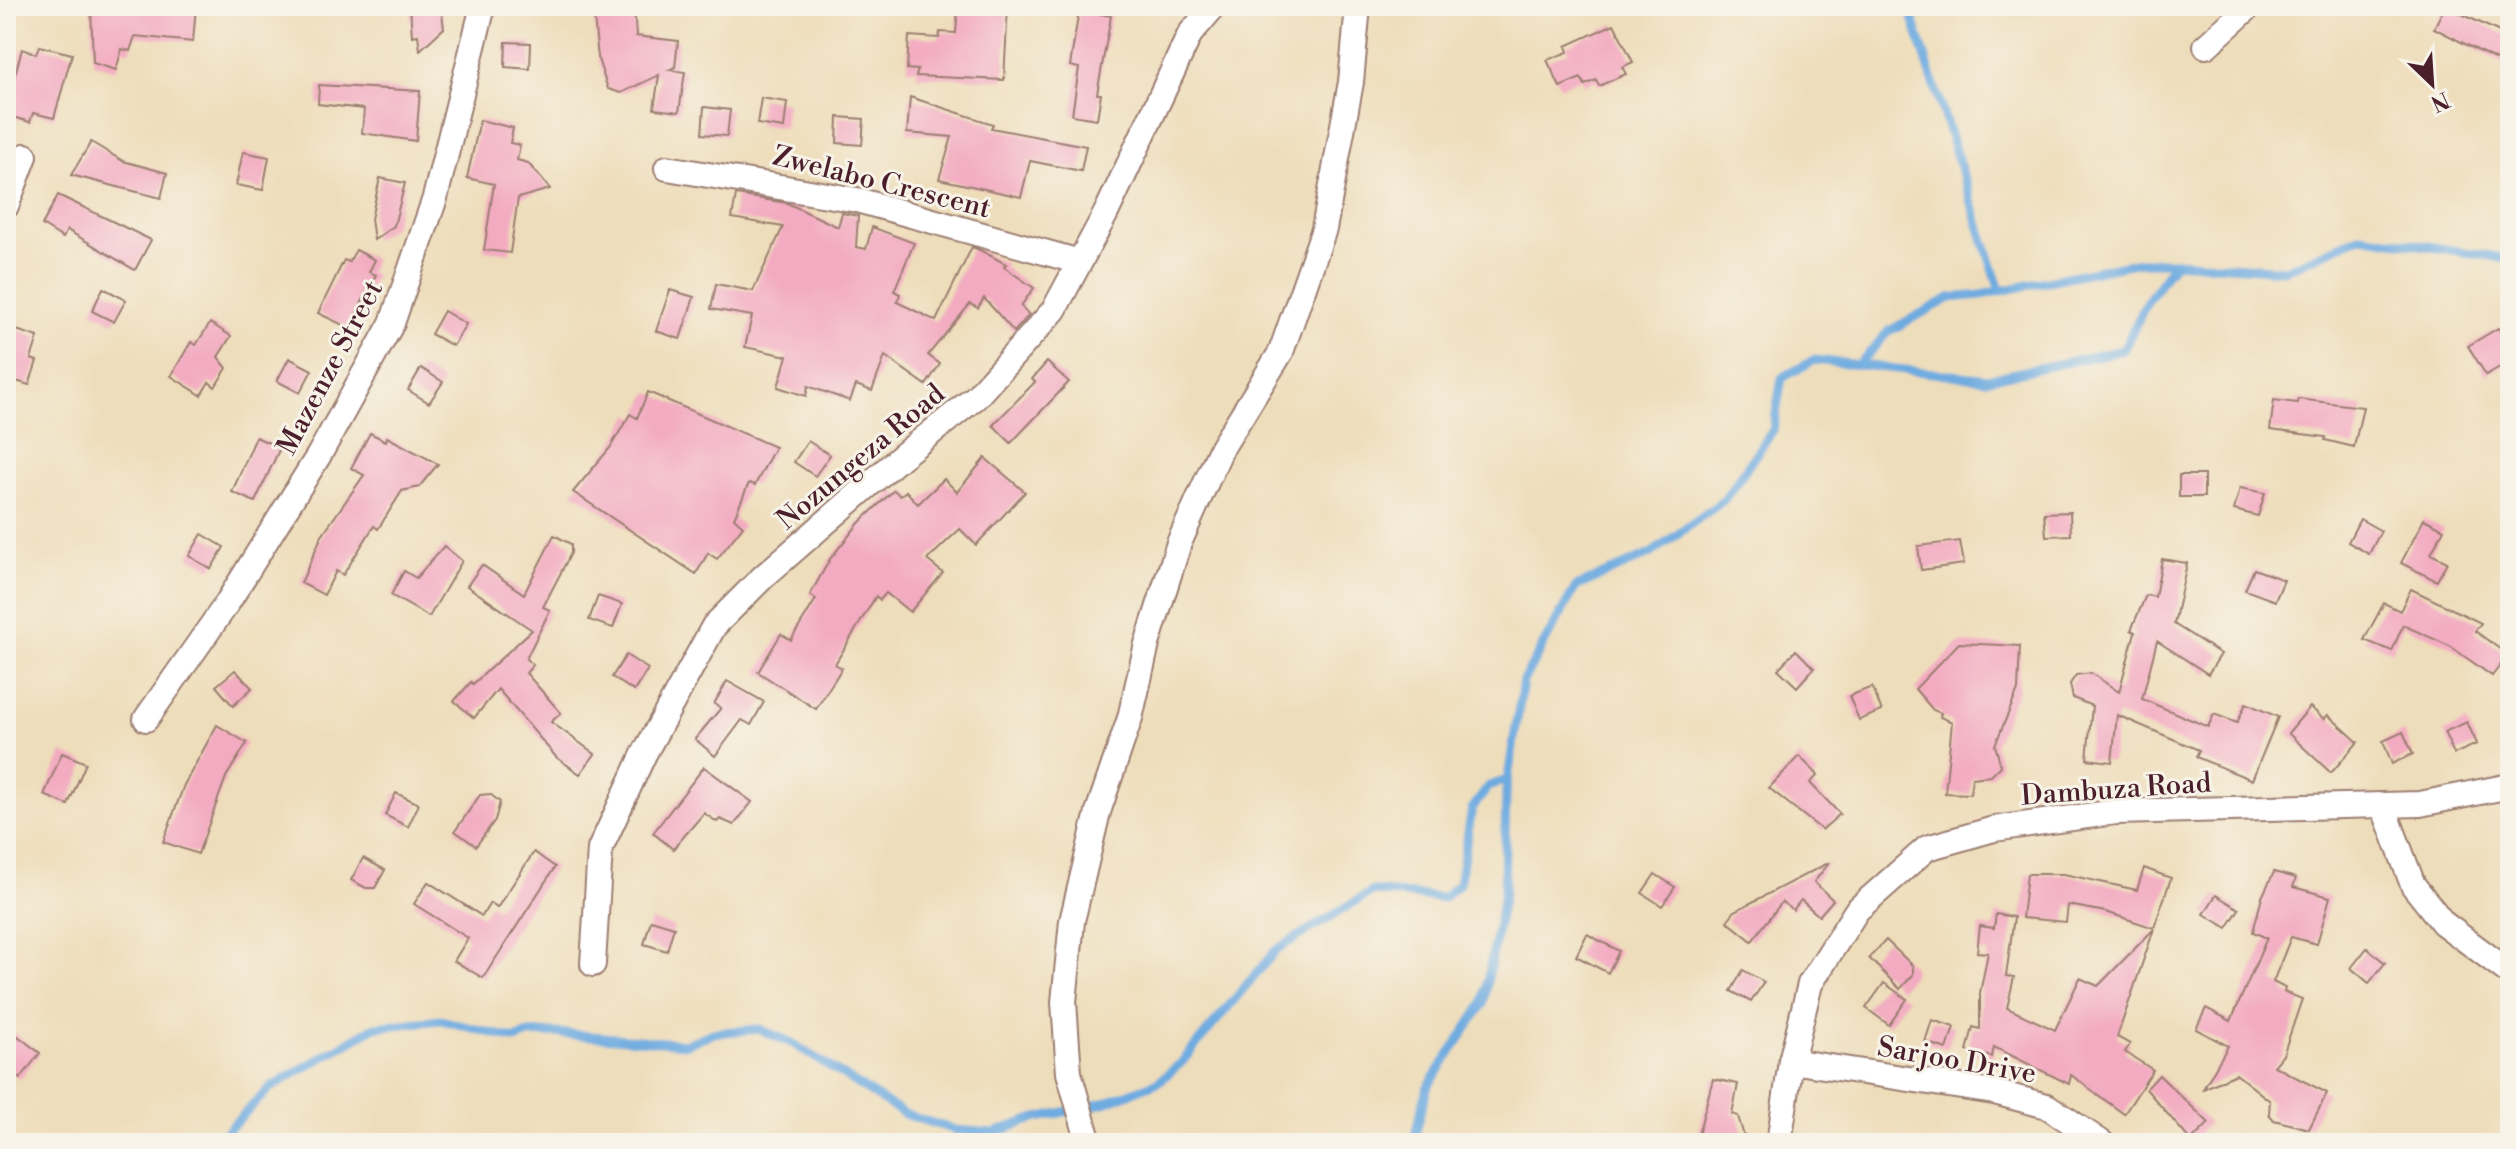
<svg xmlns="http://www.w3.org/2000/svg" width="2516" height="1149" font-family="'Libre Bodoni',serif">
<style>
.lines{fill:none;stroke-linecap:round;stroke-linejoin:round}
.stream{stroke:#6eabe0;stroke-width:9}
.building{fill:#f3abc1}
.minor-casing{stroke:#9c7e72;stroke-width:28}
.minor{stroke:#fff;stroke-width:24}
.labels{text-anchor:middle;stroke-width:6;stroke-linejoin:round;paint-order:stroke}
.street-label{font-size:28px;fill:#4a1f2b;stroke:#f7f3e8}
</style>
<rect width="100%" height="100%" fill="#f7f3e8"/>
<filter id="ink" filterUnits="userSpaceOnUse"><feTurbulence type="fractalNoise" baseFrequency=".0125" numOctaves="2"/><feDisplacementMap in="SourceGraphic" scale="16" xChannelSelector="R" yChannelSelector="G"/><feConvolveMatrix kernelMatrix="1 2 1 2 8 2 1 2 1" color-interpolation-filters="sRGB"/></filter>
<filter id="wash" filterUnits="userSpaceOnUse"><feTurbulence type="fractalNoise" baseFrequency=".006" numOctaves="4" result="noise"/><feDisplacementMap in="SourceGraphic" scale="32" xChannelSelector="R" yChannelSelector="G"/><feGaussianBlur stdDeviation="1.8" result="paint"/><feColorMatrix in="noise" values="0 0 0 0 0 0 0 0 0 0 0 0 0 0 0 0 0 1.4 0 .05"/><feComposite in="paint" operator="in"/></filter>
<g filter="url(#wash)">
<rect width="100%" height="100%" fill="#eeddba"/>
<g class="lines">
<!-- stream -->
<g class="stream">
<path d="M1909,6L2000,291"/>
<path d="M1858,365L1889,331L1950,298L1981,295L2139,262H2175"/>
<path d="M215,1143L271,1087L375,1027L441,1020L515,1039L529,1034L555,1033L686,1044L713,1033L759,1029L792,1043L904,1114L955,1130L994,1133L1033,1119L1104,1103L1158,1082L1181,1063L1276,950L1373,891L1443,898L1459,884L1472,809L1489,786L1507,780"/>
<path d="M1413,1143L1427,1088L1483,1004L1504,893L1506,791L1523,681L1576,587L1652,553L1724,500L1773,430L1782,378L1814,360L1988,379L2123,350L2148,300L2175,262L2285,270L2361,236L2510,259"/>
</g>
</g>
<g id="blocks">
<!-- building -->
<g class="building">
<path d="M91,6H196L193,42L135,36L130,51L122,49L116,70L93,63Z"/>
<path d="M410,6H441L444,28L420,50L418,35L412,36Z"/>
<path d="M593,6H634L636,36L678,41L675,67L669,70L685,72L679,112L654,109L659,75L621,93L608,89L598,59Z"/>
<path d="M958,6H1008L1004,80L916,76L918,70L907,69L909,36L939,38L940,32L956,33Z"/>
<path d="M2445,6L2510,37V67L2434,28Z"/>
<path d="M1079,10L1111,16L1097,94H1101L1097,119L1072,115L1079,68L1070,66Z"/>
<path d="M1614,24L1633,62L1622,67L1626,74L1599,86L1596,80L1585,85L1581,78L1560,87L1547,60L1568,52L1566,46Z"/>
<path d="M506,42L531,43L530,69L505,67Z"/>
<path d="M39,46L72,54L54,118L33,113L30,122L9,116L14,94L10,93L22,49L36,54Z"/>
<path d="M319,85L420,91L416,141L362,133L364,109L318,104Z"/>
<path d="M910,97L993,124L991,128L1086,146L1081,171L1030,161L1021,197L939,179L952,137L907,133Z"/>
<path d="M761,98L787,102L784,128L757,124Z"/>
<path d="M704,107L730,110L727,136L702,134Z"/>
<path d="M838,117L864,119L862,145L837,143Z"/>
<path d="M480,120L513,128L510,143L520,145L517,160L528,163L550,189L518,198L510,253L484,250L494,184L467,178Z"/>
<path d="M91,142L123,161L167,173L161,198L71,175Z"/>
<path d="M243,152L269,157L263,190L236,185Z"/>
<path d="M380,178L405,183L394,226L374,240L371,219Z"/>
<path d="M58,195L151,240L135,270L67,230L63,238L42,225Z"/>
<path d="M736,195L787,203L838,227L842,213L858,216L856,247L866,249L872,227L914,243L894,291L900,294L897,302L936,321L972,247L980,250L1006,264L1004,267L1034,288L1021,306L1029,315L1014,332L984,298L978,308L970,304L928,355L940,364L926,385L885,356L872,391L856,385L850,401L808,386L806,396L778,387L787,356L745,347L752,316L711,309L716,284L753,291L783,227L732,218Z"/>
<path d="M356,250L375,260L369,272L376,275L349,328L318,313L344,260L349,262Z"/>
<path d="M103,288L126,300L114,322L92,311Z"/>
<path d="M670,290L694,297L680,339L656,331Z"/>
<path d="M444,311L466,324L453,346L431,334Z"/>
<path d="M210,323L231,336L218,357L227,368L215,387L209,382L201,395L171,376L191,342L196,345Z"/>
<path d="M2498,328L2510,347V361L2486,375L2468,346Z"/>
<path d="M13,329L38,337L31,359L37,361L29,385L6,378V352Z"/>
<path d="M289,358L312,370L300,393L277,381Z"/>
<path d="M1047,362L1069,382L1011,443L993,425L1035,382L1032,379Z"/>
<path d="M421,368L443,382L429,403L408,390Z"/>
<path d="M648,392L775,447L755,485L749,483L734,518L743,526L717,559L708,553L696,574L573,492L610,448L630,414L637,418Z"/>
<path d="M2298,399L2363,407L2354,447L2325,440L2326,437L2270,430L2274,400L2297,403Z"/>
<path d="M370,433L386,441L387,437L438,464L419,487L402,491L378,529L374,526L343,575L336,571L324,595L301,583L322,535L364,475L351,468Z"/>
<path d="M256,437L280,448L255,502L232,492Z"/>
<path d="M808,441L830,455L815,476L794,462Z"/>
<path d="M985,458L1025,492L976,545L960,529L927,560L943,573L910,612L886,593L880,600L876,596L835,664L842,668L816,709L758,672L781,634L791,640L816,599L810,595L830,559L859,523L894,490L900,496L906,491L918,504L944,479L957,492Z"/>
<rect x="2179" y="475" width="25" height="22"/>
<path d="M2240,488L2265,493L2258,516L2234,510Z"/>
<path d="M2070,512L2071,535L2046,536L2044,513Z"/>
<path d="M2360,519L2381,531L2369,554L2348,542Z"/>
<path d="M2424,519L2444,529L2431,554L2447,562L2437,581L2401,563Z"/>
<path d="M202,534L224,547L211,569L189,556Z"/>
<path d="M554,535L571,544V553L543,607L550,610L526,659L533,665L526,673L561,713L551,722L595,754L580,774L556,757L498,689L474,718L454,701L471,682L473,684L532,630L467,586L482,565L524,594Z"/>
<path d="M1960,541L1964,564L1921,570L1918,546Z"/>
<path d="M444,546L462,561L429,617L391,595L404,571L416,578Z"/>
<path d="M2162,559L2187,563L2174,624L2221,654L2208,674L2157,641L2142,699L2208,727L2214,714L2237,723L2246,703L2278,717L2252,780L2196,757L2199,750L2117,715L2112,762L2087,759L2092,706L2073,698L2070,684L2076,675L2091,673L2119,692L2135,632L2131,630L2146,595L2155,597Z"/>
<path d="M2254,569L2284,580L2275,601L2245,590Z"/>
<path d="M2411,589L2481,623L2475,631L2508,655L2492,676L2450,646L2403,625L2392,651L2364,640L2384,603L2400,611Z"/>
<path d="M598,596L622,604L613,628L589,620Z"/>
<path d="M1959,643L2020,646L2018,690L1995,745L2001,766L1991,776L1972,778L1970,794L1945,793L1952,722L1940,717L1941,713L1933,710L1915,689Z"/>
<path d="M1796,650L1814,668L1797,687L1778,669Z"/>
<path d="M626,655L648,669L634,691L612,677Z"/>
<path d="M235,670L252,688L233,706L216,686Z"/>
<path d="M727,681L764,702L751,725L742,720L715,756L695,739L721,708L714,704Z"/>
<path d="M1872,687L1882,711L1859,720L1849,696Z"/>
<path d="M2310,707L2324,719L2328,715L2358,742L2331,773L2288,733Z"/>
<path d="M2467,722L2477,744L2454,754L2444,732Z"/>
<path d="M217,725L247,743L226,777L198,854L163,842L184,785Z"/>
<path d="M2403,732L2413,754L2392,764L2383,741Z"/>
<path d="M62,753L86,763L68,805L44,795Z"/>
<path d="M1799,756L1818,775L1810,783L1840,814L1822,830L1769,788Z"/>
<path d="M704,767L752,802L734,825L720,819L717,822L704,813L673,849L653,833Z"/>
<path d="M396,793L419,804L408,827L385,815Z"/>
<path d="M490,794L500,802L495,820L476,846L455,831L480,795Z"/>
<path d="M534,852L555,867L483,978L454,961L468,938L414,904L428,882L482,916L490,903L497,908Z"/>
<path d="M363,858L385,870L375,888H366L351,880Z"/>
<path d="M1830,862L1814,882L1833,900L1819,916L1801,900L1793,910L1782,902L1752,941L1727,921L1735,911Z"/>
<path d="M2144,868L2171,878L2154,928L2106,912L2068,905L2066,922L2022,918L2027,874H2064L2137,890Z"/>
<path d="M2274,872L2296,878L2293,887L2330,897L2317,944L2291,937L2273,982L2285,988L2284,992L2302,999L2283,1055L2274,1066L2327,1093L2309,1129L2274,1120L2269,1114L2270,1101L2236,1074L2203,1089L2228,1046L2196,1029L2206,1008L2231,1021L2267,938L2253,932L2262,897Z"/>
<path d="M1655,874L1675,887L1662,906L1642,893Z"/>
<path d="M2216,895L2239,909L2227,928L2204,914Z"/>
<path d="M1996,914L2014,917L2006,976L2014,977L2007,1008L2055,1030L2080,978L2098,986L2154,929L2117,1037L2130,1044L2125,1052L2153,1070L2124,1114L2071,1075L2069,1084L1994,1047L1992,1057L1967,1051L1973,1027L1980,1029V993L1988,953L1977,952L1980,926L1994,928Z"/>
<path d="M651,920L674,927L667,951L644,944Z"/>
<path d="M1587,934L1619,951L1608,973L1576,956Z"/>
<path d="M1886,940L1913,966V975L1900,989L1869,958Z"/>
<path d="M2367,948L2385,963L2369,983L2351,968Z"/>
<path d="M1743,970L1764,982L1751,1002L1731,991Z"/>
<path d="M1884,983L1907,999L1889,1025L1866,1008Z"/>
<path d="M1932,1020L1954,1027L1947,1049L1925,1042Z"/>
<path d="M6,1027L40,1053L20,1079L6,1069Z"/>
<path d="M2159,1075L2209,1123L2191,1141L2146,1089Z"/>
<path d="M1713,1079L1738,1084L1732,1114L1738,1116L1746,1143H1722L1698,1135Z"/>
</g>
</g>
</g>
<g filter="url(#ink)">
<use href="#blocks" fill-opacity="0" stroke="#9c7e72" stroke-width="2"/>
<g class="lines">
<defs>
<g id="minor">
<path d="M2206,46L2250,6"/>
<path d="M667,168L857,200L1080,262"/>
<path d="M6,206L25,156"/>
<path d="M146,719L226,605L319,455L392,323L435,198L483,6"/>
<path d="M2383,806L2413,885L2443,923L2510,973"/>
<path d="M593,964L600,849L644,754L714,626L763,577L902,456L976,397L1054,310L1106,213L1190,34L1214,6"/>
<path d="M1791,1061L1994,1092L2047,1106L2102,1143"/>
<path d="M1089,1143L1069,1073L1064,1002L1072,921L1098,812L1130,718L1147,644L1179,543L1221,449L1281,352L1324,229L1351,82L1358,6"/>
<path d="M1779,1143L1791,1061L1810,984L1857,910L1927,848L1994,829L2116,812L2420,804L2510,786"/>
</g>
</defs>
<!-- minor casing -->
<use href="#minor" class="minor-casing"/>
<!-- minor -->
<use href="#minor" class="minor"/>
</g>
</g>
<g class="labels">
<!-- street labels -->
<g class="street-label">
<text transform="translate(882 181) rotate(14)" y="10">Zwelabo Crescent</text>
<text transform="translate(329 367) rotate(-62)" y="10">Mazenze Street</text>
<text transform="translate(860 456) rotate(-40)" y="10">Nozungeza Road</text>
<text transform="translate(2116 788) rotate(-4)" y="10">Dambuza Road</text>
<text transform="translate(1957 1059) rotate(10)" y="10">Sarjoo Drive</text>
</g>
</g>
<!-- margin -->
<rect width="2516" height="1149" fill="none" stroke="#f7f3e8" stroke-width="32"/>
<!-- north arrow -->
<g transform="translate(2432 84) rotate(155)" stroke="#f7f3e8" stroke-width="6" paint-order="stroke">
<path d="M0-6L14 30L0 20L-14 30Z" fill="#4a1f2b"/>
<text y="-12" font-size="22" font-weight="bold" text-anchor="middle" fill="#4a1f2b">N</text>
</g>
</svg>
